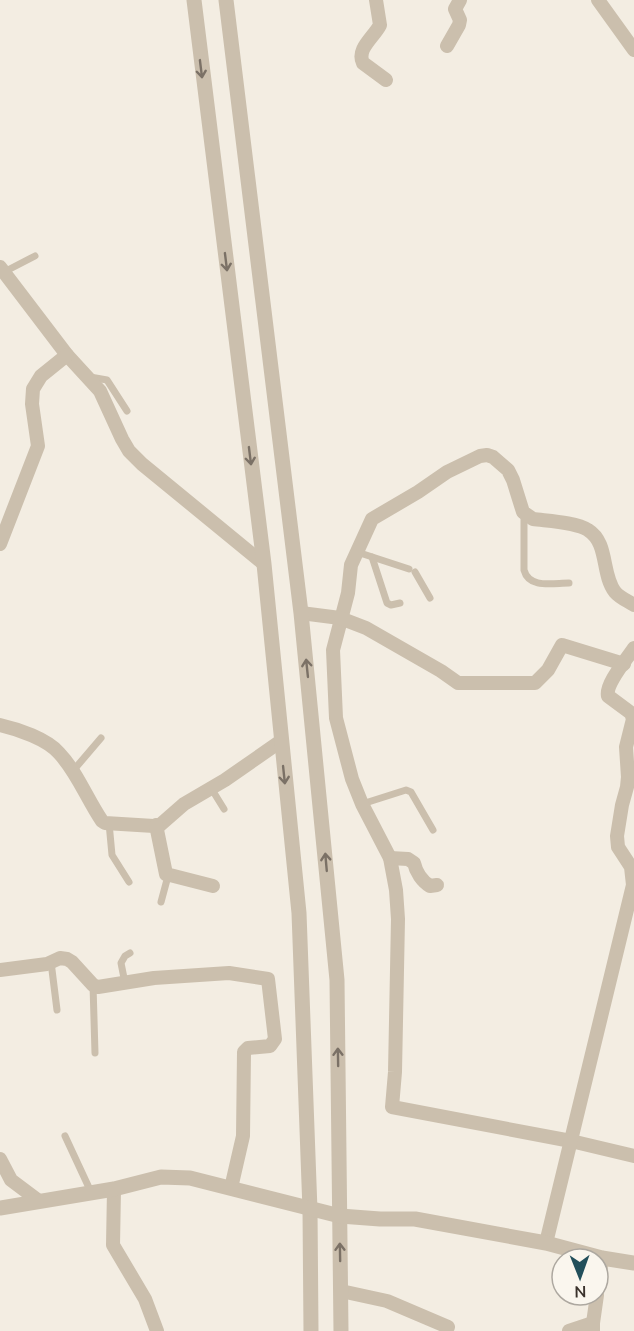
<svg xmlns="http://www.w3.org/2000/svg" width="634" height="1331" font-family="'Nunito Sans',sans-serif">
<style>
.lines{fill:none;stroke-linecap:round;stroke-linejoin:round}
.service{stroke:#cbbfad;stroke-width:7}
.minor{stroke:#cbbfad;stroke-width:14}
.tertiary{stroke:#cbbfad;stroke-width:15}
.oneway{stroke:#7b7166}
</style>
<rect width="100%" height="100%" fill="#f3ede2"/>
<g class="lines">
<!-- service -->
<g class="service">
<path d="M4,272L35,256"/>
<path d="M90,377L107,380L127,411"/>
<path d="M524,513V570C529,589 553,583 569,583"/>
<path d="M357,552L409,569"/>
<path d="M372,557L387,603L391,605L400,603"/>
<path d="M415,572L430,598"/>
<path d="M72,772L101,738"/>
<path d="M211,788L224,809"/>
<path d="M362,804L406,790L411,792L433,830"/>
<path d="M109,823L112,855L129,882"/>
<path d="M161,902L168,876"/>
<path d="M51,962L57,1010"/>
<path d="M125,983L121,963L125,956L130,953"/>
<path d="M93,985L95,1053"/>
<path d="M65,1136L91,1192"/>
</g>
<!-- minor -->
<g class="minor">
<path d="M376,0L380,25C374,37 356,49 363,63L386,80"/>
<path d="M598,0L634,50"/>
<path d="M447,46L459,25L460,20L455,9L460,0"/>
<path d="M0,267L67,355L100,391L122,439L129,451L142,464L264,564"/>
<path d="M0,544L38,446L32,404L33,389L41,376L67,355"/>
<path d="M634,605C628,601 620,598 615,592C601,574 609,543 588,530C576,522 548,521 533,519L523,512L513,480L508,470L493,457L487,455L480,456L447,472L418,492L372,519L351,565L348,593L333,650L336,718L352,779L362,804L390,858L396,890L398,919L395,1072L392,1107L571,1141L634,1156"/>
<path d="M301,613L340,618L366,628L441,671L458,683H535L548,670L562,645L624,664"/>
<path d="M0,725C18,729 47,739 59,753C77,772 87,799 102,821L105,823L154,826L160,825L184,804L225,780L281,741"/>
<path d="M156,825L166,874L213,886"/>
<path d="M390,858L408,859L414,863C416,872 422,881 430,886L437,885"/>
<path d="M0,970L47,964L60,958L67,959L72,962L93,985L98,987L154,978L229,973L268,979L275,1039L270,1046L248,1048L244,1052L243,1136L231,1188"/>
<path d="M0,1159L11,1180L39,1201"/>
<path d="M114,1189L113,1245L145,1299L157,1331"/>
<path d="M546,1243L633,885L631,867L618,847L617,836L622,805L627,787L628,777L626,747L633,719L631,713L608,696C605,684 627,659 634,648"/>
<path d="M598,1286L602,1258"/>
<path d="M341,1291L387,1301L448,1327"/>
<path d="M569,1331L593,1323"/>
<path d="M593,1331V1323L597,1295"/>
</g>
<!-- tertiary -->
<g class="tertiary">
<path d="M194,0L264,564L299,913L310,1210L311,1331"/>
<path d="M226,0L301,613L337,980L341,1331"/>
<path d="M0,1208L114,1189L161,1177L190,1178L340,1216L380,1219H415L546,1243L602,1258L634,1263"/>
</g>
</g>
<!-- one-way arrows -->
<defs><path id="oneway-shaft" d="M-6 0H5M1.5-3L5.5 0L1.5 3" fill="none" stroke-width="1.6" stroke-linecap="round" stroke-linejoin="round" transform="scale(1.5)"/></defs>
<g class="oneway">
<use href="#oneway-shaft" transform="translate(201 69) rotate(83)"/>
<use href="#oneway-shaft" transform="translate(226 262) rotate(83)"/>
<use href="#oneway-shaft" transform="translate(250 456) rotate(83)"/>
<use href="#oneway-shaft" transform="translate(307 668) rotate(-96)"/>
<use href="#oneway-shaft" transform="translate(284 775) rotate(84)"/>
<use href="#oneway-shaft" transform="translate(326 862) rotate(-95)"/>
<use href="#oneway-shaft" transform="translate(338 1057) rotate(-91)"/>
<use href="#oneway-shaft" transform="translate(340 1252) rotate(-91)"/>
</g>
<!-- north arrow -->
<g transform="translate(580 1277) rotate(179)"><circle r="28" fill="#faf6ee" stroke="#ada8a0" stroke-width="1.5"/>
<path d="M0-4.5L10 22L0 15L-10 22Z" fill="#224f5b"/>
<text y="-9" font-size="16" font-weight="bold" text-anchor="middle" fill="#3a322c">N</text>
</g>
</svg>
